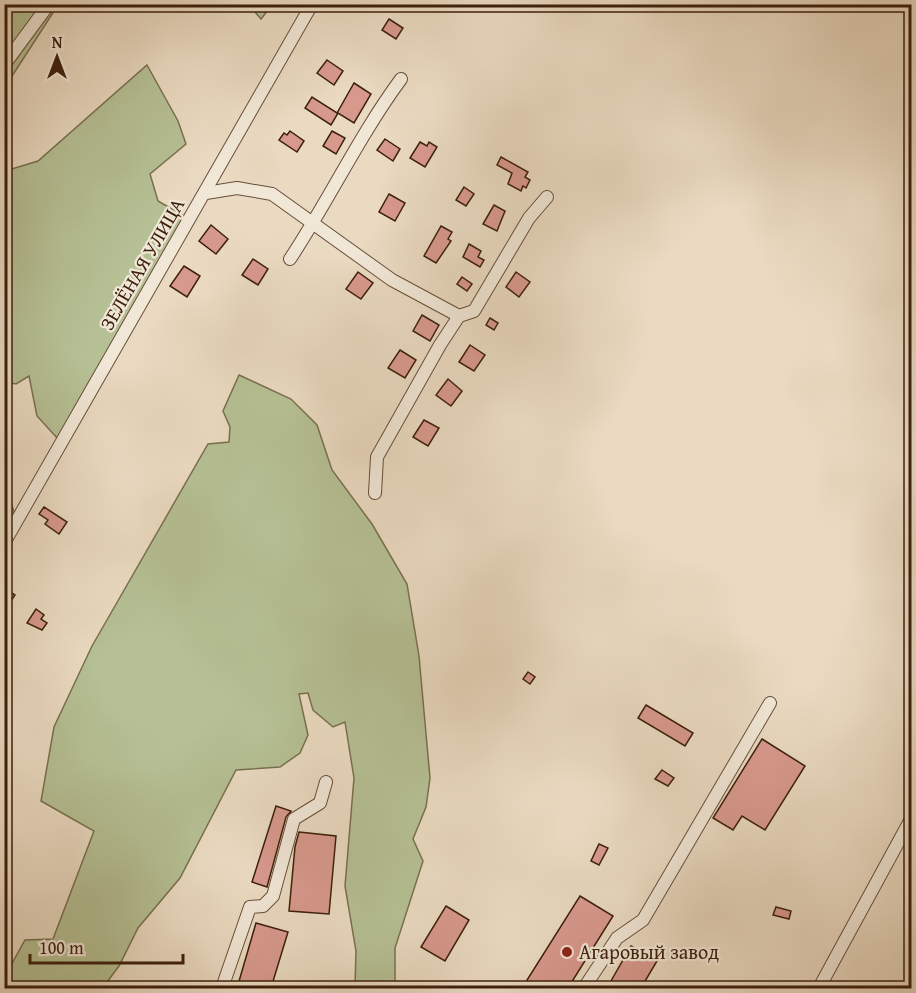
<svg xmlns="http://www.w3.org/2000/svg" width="916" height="993" font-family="'Gentium Book Plus',serif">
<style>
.green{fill:#b5c094;stroke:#787050;stroke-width:1.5}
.building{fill:#d8998d;stroke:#3c1f0c;stroke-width:1.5}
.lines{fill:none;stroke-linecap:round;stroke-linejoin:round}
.minor-casing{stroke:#684e39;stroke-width:14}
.minor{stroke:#f1e7d7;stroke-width:12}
.poi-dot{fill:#8f2418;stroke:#f1e7d7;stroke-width:2}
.labels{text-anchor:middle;stroke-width:4.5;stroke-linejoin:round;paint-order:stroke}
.street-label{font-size:20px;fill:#3c1f0c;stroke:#f1e7d7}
.poi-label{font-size:20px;fill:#3c1f0c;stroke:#f1e7d7;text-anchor:start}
</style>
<rect width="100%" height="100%" fill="#eadac1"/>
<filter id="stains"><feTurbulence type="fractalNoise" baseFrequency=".00333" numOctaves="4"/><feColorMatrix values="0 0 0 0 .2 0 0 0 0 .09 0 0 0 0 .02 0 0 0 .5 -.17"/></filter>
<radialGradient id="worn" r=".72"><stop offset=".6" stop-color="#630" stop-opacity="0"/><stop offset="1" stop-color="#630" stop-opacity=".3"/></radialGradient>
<!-- green -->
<g class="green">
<path d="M5,5H58L5,87Z"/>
<path d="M249,5H272L261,19Z"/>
<path d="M147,65L178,121L186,144L150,174L158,201L184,216L58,439L37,416L29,376L16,384L7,382L5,384V171L38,161Z"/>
<path d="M239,375L291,399L317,425L332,470L372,524L407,584L419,656L430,778L426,807L413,839L423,861L395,948V988H355L356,951L345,886L354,778L345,722L333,727L313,710L308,693L299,694L308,735L300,753L280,767L236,770L180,878L138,928L119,966L107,982L88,988H5V976L25,940L53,939L94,831L41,801L54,727L92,646L208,444L229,442L230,427L223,411Z"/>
<path d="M4,485L15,514L5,521H4Z"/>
</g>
<!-- building -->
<g class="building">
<path d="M389,19L403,28L396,39L382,30Z"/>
<path d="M327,60L343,71L334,85L317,73Z"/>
<path d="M354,83L371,94L354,123L338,113L331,125L305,108L312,97L337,113Z"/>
<path d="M290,131L304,141L297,152L279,140L284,133L287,135Z"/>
<path d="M332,131L345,138L336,154L323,146Z"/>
<path d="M385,139L400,149L393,161L377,150Z"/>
<path d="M420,142L427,146L429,142L437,147L425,167L410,158Z"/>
<path d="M501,157L528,172L525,177L530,180L526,188L523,186L521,191L508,184L512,173L497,165Z"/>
<path d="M464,187L474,194L466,206L456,200Z"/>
<path d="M389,194L405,203L395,221L379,212Z"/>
<path d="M494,205L505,211L497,231L483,224Z"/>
<path d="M211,225L228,239L216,254L199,241Z"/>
<path d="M441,226L452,232L448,239L451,241L436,263L424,256Z"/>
<path d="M469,244L481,251L478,257L484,260L480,267L463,257Z"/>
<path d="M253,259L268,269L258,285L242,275Z"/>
<path d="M184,266L200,276L187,297L170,286Z"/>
<path d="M358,272L373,283L361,299L346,289Z"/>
<path d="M516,272L530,282L519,297L506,287Z"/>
<path d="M462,277L472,284L467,291L457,284Z"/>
<path d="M422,315L439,325L430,341L413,331Z"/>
<path d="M490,318L498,323L494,330L486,325Z"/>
<path d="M470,345L485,355L474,371L459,362Z"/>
<path d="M400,350L416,360L405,378L388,368Z"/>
<path d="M448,379L462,391L451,406L436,395Z"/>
<path d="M424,420L439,428L428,446L413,437Z"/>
<path d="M44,507L67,522L59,534L45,524L48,520L39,514Z"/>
<path d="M4,588L15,595L4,611Z"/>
<path d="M36,609L44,615L41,619L47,623L42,630L27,623Z"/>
<path d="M528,672L535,677L530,684L523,679Z"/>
<path d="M646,705L693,733L685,746L638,718Z"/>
<path d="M762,739L805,766L765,830L742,816L733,830L713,818Z"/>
<path d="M662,770L674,778L668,786L655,779Z"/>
<path d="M276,806L291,811L286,817L267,887L252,882Z"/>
<path d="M299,832L336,836L329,914L289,911L295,847Z"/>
<path d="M599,844L608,848L599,865L591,861Z"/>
<path d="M580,896L613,916L568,988H522Z"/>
<path d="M446,906L469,920L445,961L421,947Z"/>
<path d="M776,907L791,911L789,919L773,915Z"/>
<path d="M256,923L288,932L271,988H237Z"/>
<path d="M631,946L657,961L641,988H607Z"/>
</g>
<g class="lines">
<defs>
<g id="minor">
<path d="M4,65L49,4"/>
<path d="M206,193L237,188L272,194L392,280L459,316"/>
<path d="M290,259C329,200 359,136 401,79"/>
<path d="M375,493L377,457L440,345L459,316L474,311L529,218L547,197"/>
<path d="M4,543L312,4"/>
<path d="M222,988L250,907L263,906L273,896L294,819L320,803L326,782"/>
<path d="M584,988L617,938L643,920L770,703"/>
<path d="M819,988L912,817"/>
</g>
</defs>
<!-- minor casing -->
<use href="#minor" class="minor-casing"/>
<!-- minor -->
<use href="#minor" class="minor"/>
</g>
<!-- markers -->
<circle class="poi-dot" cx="567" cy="952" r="6"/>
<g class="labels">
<!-- street labels -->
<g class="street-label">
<text transform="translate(142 264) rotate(-60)" y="7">ЗЕЛЁНАЯ УЛИЦА</text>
</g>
<!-- poi labels -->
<g class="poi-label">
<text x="579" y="959">Агаровый завод</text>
</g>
</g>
<!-- margin -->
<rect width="916" height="993" fill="none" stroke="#eadac1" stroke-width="24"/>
<rect x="6" y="6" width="904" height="981" fill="none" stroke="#3c1f0c" stroke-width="3"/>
<rect x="12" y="12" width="892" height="969" fill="none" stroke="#3c1f0c" stroke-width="1.5"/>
<!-- north arrow -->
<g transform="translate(57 57)" stroke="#f1e7d7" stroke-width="4.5" paint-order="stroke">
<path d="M0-4.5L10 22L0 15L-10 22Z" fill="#3c1f0c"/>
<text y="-9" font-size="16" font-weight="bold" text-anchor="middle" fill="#3c1f0c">N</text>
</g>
<!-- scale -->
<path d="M30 954v9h153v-9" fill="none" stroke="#3c1f0c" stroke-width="3"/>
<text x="39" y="954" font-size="18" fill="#3c1f0c" stroke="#f1e7d7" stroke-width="4.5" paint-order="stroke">100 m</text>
<rect width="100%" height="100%" filter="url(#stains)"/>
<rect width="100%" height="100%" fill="url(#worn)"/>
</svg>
